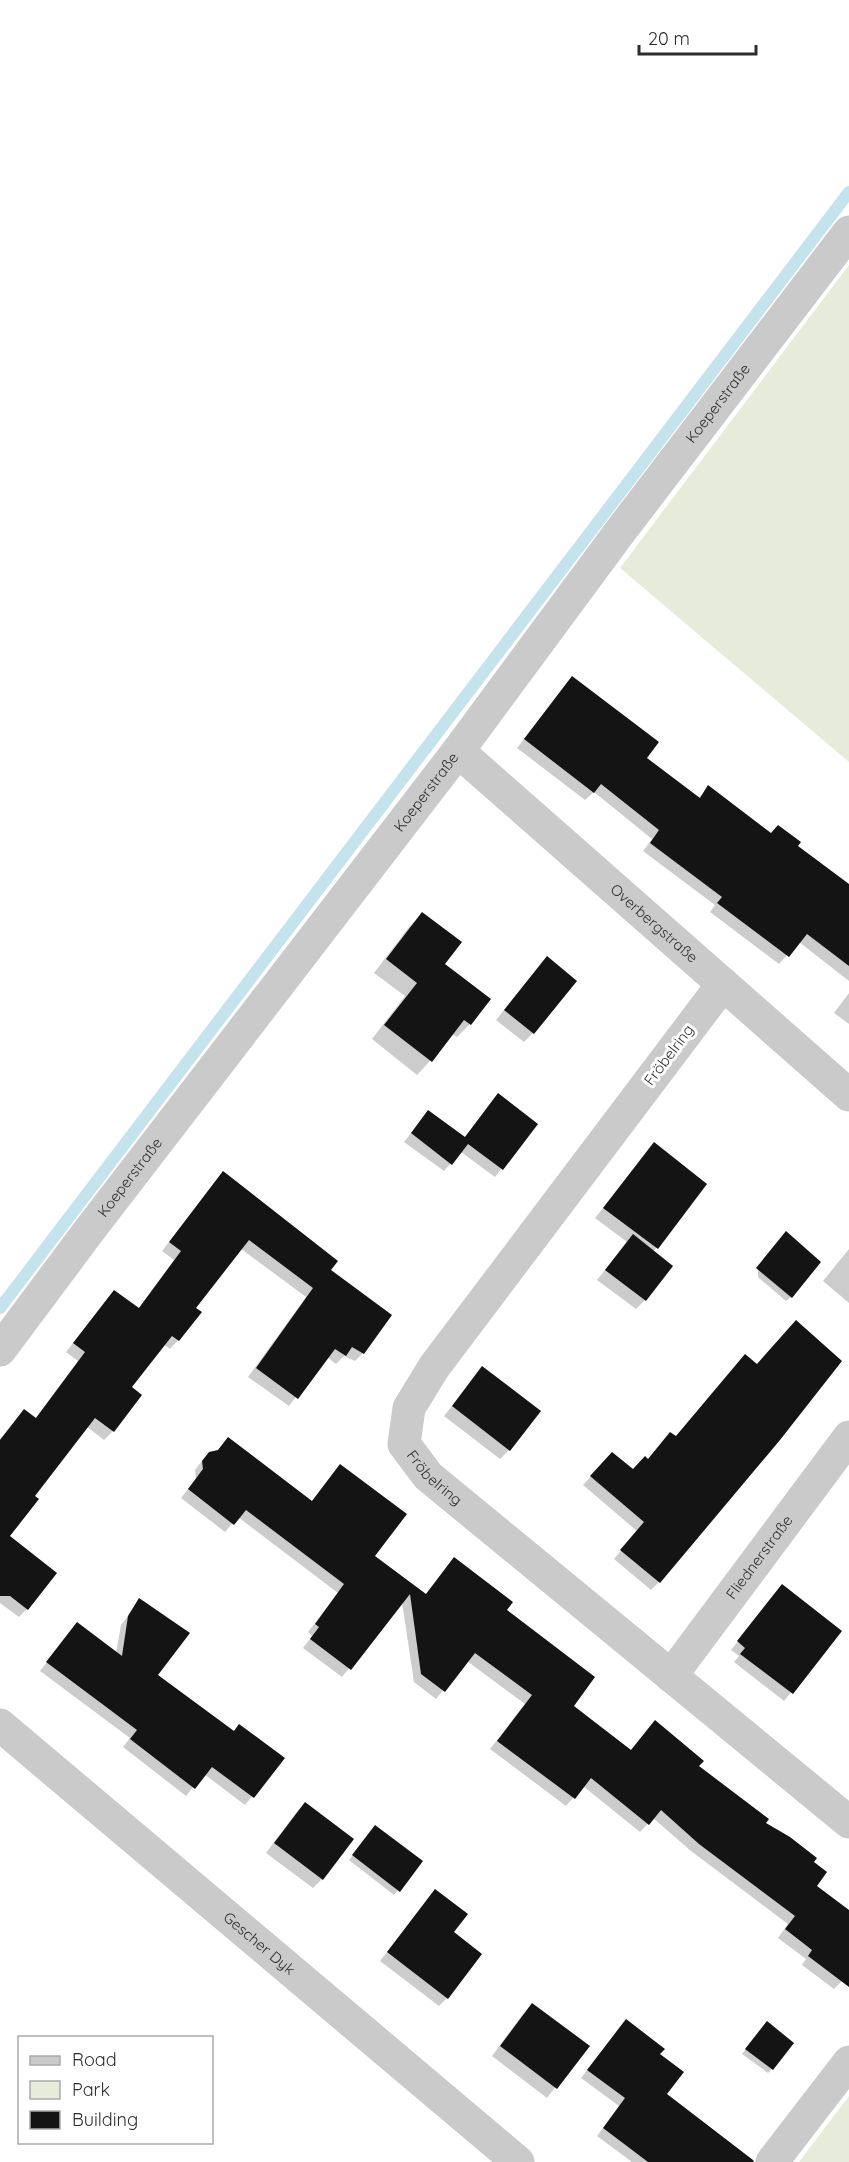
<svg xmlns="http://www.w3.org/2000/svg" width="849" height="2162" font-family="Quicksand,sans-serif">
<style>
.green{fill:#e6ebda}
.shadow{fill:#0003}
.lines{fill:none;stroke-linecap:round;stroke-linejoin:round}
.stream{stroke:#c5e3ec;stroke-width:12}
.building{fill:#141414}
.minor{stroke:#cacaca;stroke-width:33}
.labels{text-anchor:middle;stroke-width:6;stroke-linejoin:round;paint-order:stroke}
.street-label{font-size:15px;fill:#2d2d2d;stroke:#fff}
</style>
<rect width="100%" height="100%" fill="#fff"/>
<!-- green -->
<g class="green">
<path d="M849,265V762L620,568Z"/>
<path d="M849,2096V2162H799Z"/>
</g>
<!-- shadow -->
<g class="shadow">
<path d="M565,686L645,758L698,799L708,787L771,835L849,887V981L799,942L779,964L710,912L715,905L643,851L652,839L594,792L585,800L517,748Z"/>
<path d="M422,914L470,1024L457,1037L452,1034L430,1061L417,1075L372,1039L405,996L374,973L409,927Z"/>
<path d="M538,968L533,1033L524,1042L496,1020Z"/>
<path d="M849,993V1024L834,1013Z"/>
<path d="M498,1095L536,1124L495,1177L461,1152L444,1171L404,1142L428,1112L464,1138Z"/>
<path d="M654,1144L705,1184L653,1252L645,1300L636,1309L597,1280L627,1242L595,1218Z"/>
<path d="M223,1173L329,1270L363,1353L355,1361L344,1356L336,1364L327,1357L289,1406L248,1377L306,1297L240,1248L194,1308L200,1312L178,1340L170,1349L163,1344L130,1387L140,1395L113,1431L104,1440L86,1426L33,1496L8,1536L27,1609L19,1617L0,1603V1439L24,1411L35,1419L78,1361L66,1352L114,1292L138,1309L174,1260L162,1251Z"/>
<path d="M849,1249V1303L823,1281Z"/>
<path d="M758,1267L791,1297L786,1301L758,1277Z"/>
<path d="M756,1366L659,1582L651,1590L614,1559L637,1531L583,1485L604,1462L632,1471L675,1438Z"/>
<path d="M482,1368L509,1450L500,1459L444,1416Z"/>
<path d="M228,1439L311,1502L340,1466L373,1556L425,1595L454,1559L505,1611L572,1706L630,1751L655,1722L697,1767L812,1862L815,1886L849,1912V1972L842,1981L834,1989L802,1965L806,1959L778,1938L788,1924L691,1851L653,1818L640,1832L583,1786L566,1806L490,1749L525,1704L467,1661L436,1699L414,1682L402,1602L342,1677L303,1648L312,1636L308,1632L338,1593L238,1517L225,1532L181,1498L196,1479L195,1470L201,1462L210,1453L216,1452Z"/>
<path d="M782,1586L840,1631L784,1701L734,1662L739,1656L731,1650Z"/>
<path d="M140,1600L156,1675L233,1732L283,1758L245,1805L204,1774L186,1796L123,1747L130,1738L40,1671L77,1624L116,1653L121,1625Z"/>
<path d="M305,1804L322,1879L313,1888L266,1853L296,1813Z"/>
<path d="M371,1832L421,1861L394,1895L349,1860Z"/>
<path d="M435,1891L452,1932L447,1998L439,2006L380,1961Z"/>
<path d="M532,2005L587,2046L547,2098L492,2056L523,2014Z"/>
<path d="M762,2028L772,2069L768,2073L742,2054Z"/>
<path d="M619,2029L658,2055L665,2094L700,2162H632L597,2136L619,2106L581,2078Z"/>
</g>
<g class="lines">
<!-- stream -->
<path class="stream" d="M0,1308L849,192"/>
</g>
<!-- building -->
<g class="building">
<path d="M572,676L659,742L647,758L700,798L708,785L771,833L778,825L801,842L798,846L849,884V966L807,934L789,957L717,903L722,897L650,843L659,830L601,784L594,793L524,739Z"/>
<path d="M422,912L462,942L445,964L491,999L471,1025L464,1020L432,1062L384,1025L417,983L386,959Z"/>
<path d="M547,956L577,981L534,1034L504,1010Z"/>
<path d="M498,1093L538,1124L503,1170L468,1144L452,1165L411,1133L428,1110L465,1137Z"/>
<path d="M654,1142L707,1184L658,1249L603,1208Z"/>
<path d="M223,1171L338,1261L331,1270L392,1315L364,1354L352,1347L346,1356L335,1349L298,1399L256,1368L313,1288L249,1240L196,1308L202,1312L179,1341L172,1336L132,1387L142,1395L114,1432L95,1418L35,1496L39,1499L10,1536L57,1573L28,1610L10,1596H0V1440L24,1409L36,1418L85,1352L73,1343L114,1290L139,1308L181,1251L169,1242Z"/>
<path d="M786,1231L821,1262L792,1298L756,1268Z"/>
<path d="M633,1234L673,1266L646,1301L605,1270Z"/>
<path d="M796,1320L842,1361L780,1440L660,1583L620,1550L644,1522L590,1476L612,1452L633,1469L645,1456L648,1459L670,1432L676,1436L745,1354L757,1364Z"/>
<path d="M482,1366L541,1411L510,1451L452,1406Z"/>
<path d="M228,1437L312,1501L340,1464L407,1514L375,1556L426,1594L454,1557L513,1602L507,1610L595,1677L574,1706L631,1750L655,1720L704,1761L699,1766L769,1819L766,1823L790,1837L817,1858L814,1862L827,1872L817,1886L849,1910V1987L808,1956L812,1950L785,1929L795,1916L699,1844L661,1810L649,1825L591,1778L575,1799L497,1741L532,1695L475,1653L445,1692L421,1674L410,1594L351,1670L310,1639L319,1627L315,1624L344,1584L246,1510L234,1525L188,1489L203,1469L202,1461L209,1452L218,1450Z"/>
<path d="M782,1584L842,1631L793,1694L740,1654L745,1648L737,1641Z"/>
<path d="M139,1598L190,1633L158,1675L234,1731L239,1724L285,1758L254,1798L212,1767L195,1789L130,1739L137,1730L46,1662L77,1622L122,1656L128,1616Z"/>
<path d="M305,1802L354,1839L323,1880L274,1843Z"/>
<path d="M375,1825L423,1861L400,1892L352,1855Z"/>
<path d="M435,1889L468,1914L454,1932L482,1954L448,1999L387,1952Z"/>
<path d="M532,2003L590,2046L557,2089L500,2046Z"/>
<path d="M626,2019L665,2049L660,2054L684,2072L667,2094L753,2160L754,2162H648L603,2128L625,2098L587,2070Z"/>
<path d="M767,2021L794,2043L773,2070L745,2049Z"/>
</g>
<g class="lines">
<!-- minor -->
<g class="minor">
<path id="s1" d="M458,751L849,1095"/>
<path id="s2" d="M723,984L434,1367L409,1408L404,1444L428,1476L849,1822"/>
<path id="s3" d="M0,1350L88,1232L458,751L619,533L849,232"/>
<path id="s4" d="M671,1676L849,1437"/>
<path id="s5" d="M0,1725L518,2162"/>
<path d="M772,2162L849,2062"/>
</g>
</g>
<g class="labels">
<!-- street labels -->
<g class="street-label">
<text dy="5" stroke="none"><textPath href="#s3" startOffset="1188">Koeperstraße</textPath></text>
<text dy="5" stroke="none"><textPath href="#s3" startOffset="702">Koeperstraße</textPath></text>
<text dy="5" stroke="none"><textPath href="#s1" startOffset="261">Overbergstraße</textPath></text>
<text transform="translate(669 1055) rotate(-53)" y="5">Fröbelring</text>
<text dy="5" stroke="none"><textPath href="#s3" startOffset="216">Koeperstraße</textPath></text>
<text dy="5" stroke="none"><textPath href="#s2" startOffset="610">Fröbelring</textPath></text>
<text dy="5" stroke="none"><textPath href="#s4" startOffset="148">Fliednerstraße</textPath></text>
<text dy="5" stroke="none"><textPath href="#s5" startOffset="339">Gescher Dyk</textPath></text>
</g>
</g>
<!-- legend -->
<rect x="18" y="2036" width="195" height="108" fill="#ffffff" stroke="#ababab" stroke-width="1.5"/>
<rect x="30" y="2056" width="30" height="9" fill="#cacaca" stroke="#ababab" stroke-width="1.5"/>
<text x="72" y="2066" font-size="18" fill="#2d2d2d">Road</text>
<rect x="30" y="2081" width="30" height="18" fill="#e6ebda" stroke="#ababab" stroke-width="1.5"/>
<text x="72" y="2096" font-size="18" fill="#2d2d2d">Park</text>
<rect x="30" y="2111" width="30" height="18" fill="#141414" stroke="#ababab" stroke-width="1.5"/>
<text x="72" y="2126" font-size="18" fill="#2d2d2d">Building</text>
<!-- scale -->
<path d="M639 45v9h117v-9" fill="none" stroke="#2d2d2d" stroke-width="3"/>
<text x="648" y="45" font-size="18" fill="#2d2d2d" stroke="#ffffff" stroke-width="4.5" paint-order="stroke">20 m</text>
</svg>
